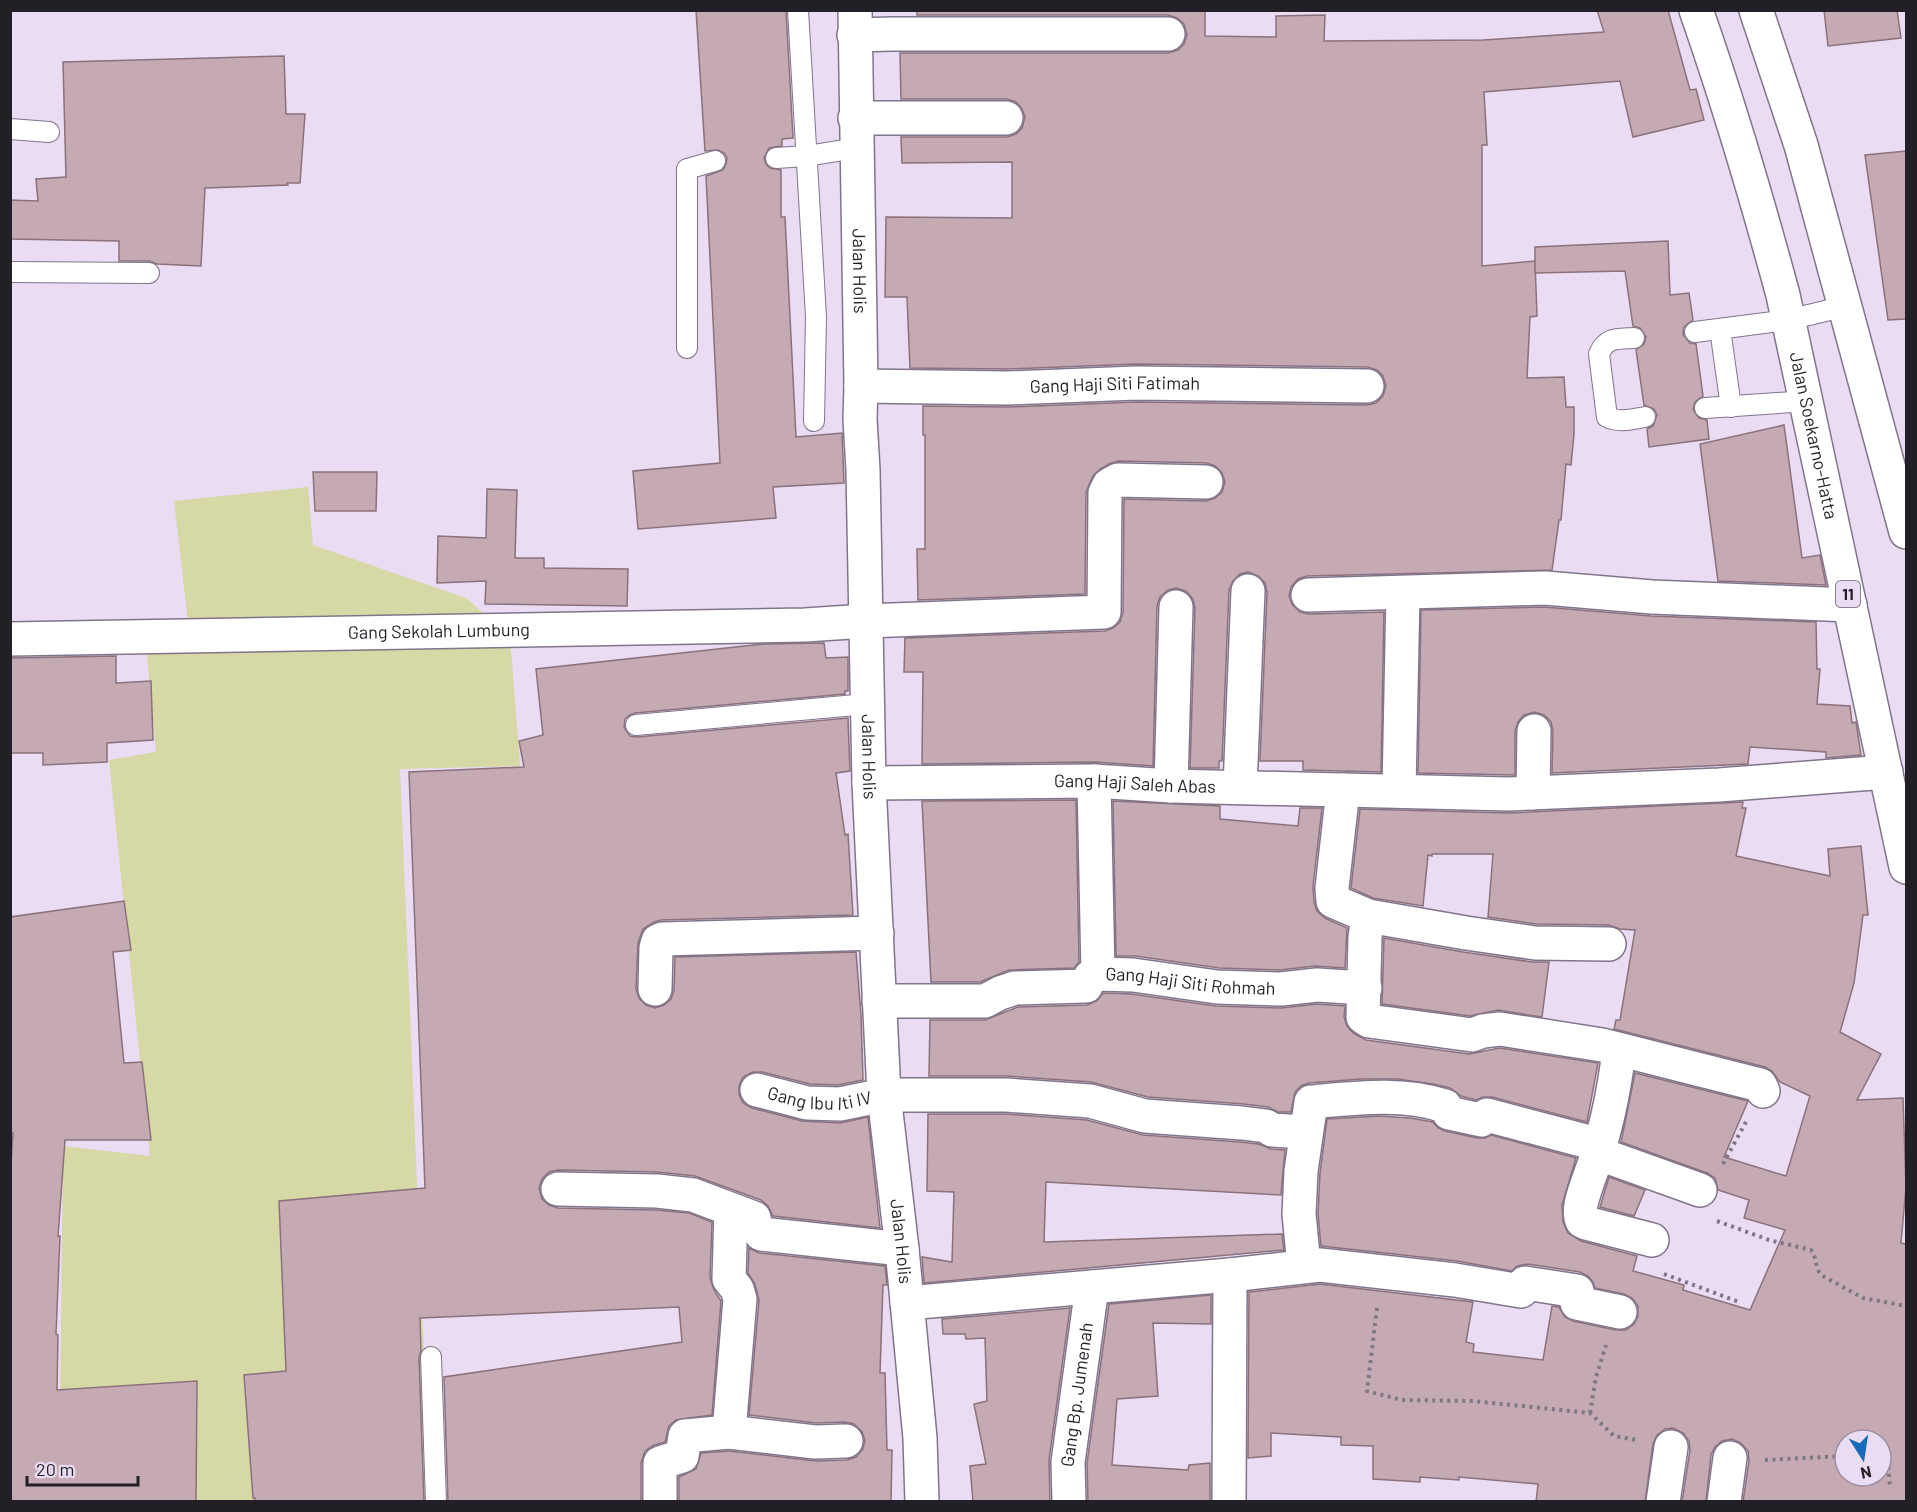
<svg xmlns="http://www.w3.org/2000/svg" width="1917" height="1512" font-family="Barlow,sans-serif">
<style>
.green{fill:#d6d9a5}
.building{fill:#c5aab4;stroke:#8a717b;stroke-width:1.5;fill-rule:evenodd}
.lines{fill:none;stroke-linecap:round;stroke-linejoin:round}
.lane-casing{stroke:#81758a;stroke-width:22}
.street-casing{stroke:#81758a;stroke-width:36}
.highway-casing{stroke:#81758a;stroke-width:36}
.path{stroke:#7e7685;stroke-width:4;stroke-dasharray:3 4.5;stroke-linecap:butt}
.lane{stroke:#fff;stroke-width:20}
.street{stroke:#fff;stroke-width:33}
.highway{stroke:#fff;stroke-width:33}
.labels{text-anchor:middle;stroke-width:4.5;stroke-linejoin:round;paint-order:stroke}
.shield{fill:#e9dcf3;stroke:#5e5864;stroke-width:1.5}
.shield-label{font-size:16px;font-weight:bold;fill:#231f27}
.street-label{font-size:18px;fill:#231f27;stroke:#e9dcf3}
</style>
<rect width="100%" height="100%" fill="#e9dcf3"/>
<!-- green -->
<path class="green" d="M308,487L313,545L466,598L510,637L520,766L400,769L430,1501L59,1502L63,1146L150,1156L109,760L156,752L146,646L190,639L174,501Z"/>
<!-- building -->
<g class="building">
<path d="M696,10H786L793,138L782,139V146L769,148L764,158L766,164L770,168L781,170V217H785L796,437L842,433L844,483L773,487L776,518L638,529L633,471L720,463L706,176L723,170L726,164L727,158L724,153L718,150L705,151Z"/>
<path d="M917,10H1205V36L1276,37V16L1325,15L1324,41L1483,40L1604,32L1597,10H1668L1690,90L1696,89L1704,120L1633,137L1620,81L1484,92L1487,145H1482V266L1535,261L1537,316L1530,317L1527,378L1564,377L1566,407H1574V434L1571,465L1566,464L1561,520H1559L1552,570L1307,576L1298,579L1291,587L1289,596L1292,604L1300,612L1309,614L1384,612L1381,772L1303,770V761H1260L1267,592L1265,583L1258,576L1248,572L1240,574L1233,581L1229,590L1222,761H1219V768H1190L1195,608L1193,599L1186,591L1176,588L1168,590L1160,597L1157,606L1153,766L1094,762L922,764L923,672H904L905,638L1105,631L1113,628L1120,622L1123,612L1124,499L1206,501L1215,498L1222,492L1225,482L1222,473L1215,466L1207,463L1118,461L1109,464L1100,469L1093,476L1086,492L1085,594L918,600L917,549H925V435H923V406L1008,407L1136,402L1367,405L1376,403L1383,396L1386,386L1383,376L1377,370L1367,367L1136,364L1007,369L910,368L907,297H885L886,217L1012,218V162L902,163L901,137H1007L1016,134L1022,128L1025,117L1022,109L1016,102L1007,99H901L900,53H1168L1178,50L1184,44L1187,35L1184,24L1177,18L1168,15H917Z"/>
<path d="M1824,10H1897L1901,38L1828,46Z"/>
<path d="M284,56L286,114H305L300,183H287L288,185L205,188L201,266L157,264L149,261H119V241L10,239V200L38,201L36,179L66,177L63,62Z"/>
<path d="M1906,151V319L1888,320L1865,155Z"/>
<path d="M1668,241L1670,295L1689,293L1693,320L1684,327L1683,334L1690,343L1696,344L1703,396L1695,402L1693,409L1699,418L1707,420L1709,439L1649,447L1647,429L1653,426L1657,415L1654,409L1644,405L1636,350L1644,344L1646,337L1640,328L1633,326L1625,271L1535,273V247Z"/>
<path d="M1784,425L1802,558L1820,555L1826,585L1718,581L1700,444Z"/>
<path d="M313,472H377L376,511H315Z"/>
<path d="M487,489L517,490L515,558H544V568L628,569L627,606L485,604L486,581L437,583L438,536L486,538Z"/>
<path d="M1544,607L1651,616L1816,622L1817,669H1820L1817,704L1850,706L1852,723L1856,722L1861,755L1826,758V752L1750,747L1748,764L1552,773L1553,731L1551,722L1544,715L1534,712L1524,715L1518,722L1515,731V775L1418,773L1421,610Z"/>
<path d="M824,643L826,658L848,657V691H845V694L635,713L630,715L625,719L624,727L630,736L637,737L848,718L850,771L836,773L845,835L848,834L853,915L661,920L654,922L643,929L638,943L636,989L639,998L646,1005L655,1008L664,1005L671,999L674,990L675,957L856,952L861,1015L863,1080L838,1085L810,1084L762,1072H753L743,1077L739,1086V1094L743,1103L752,1108L802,1121L840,1123L868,1117L880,1228L773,1216L768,1206L761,1200L695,1176L657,1172L558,1170L549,1172L542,1179L539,1188L542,1199L549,1205L558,1208L656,1210L689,1213L712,1222L710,1278L714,1290L721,1301L712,1415L676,1420L669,1426L665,1442L654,1445L645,1451L641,1463V1502H448L444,1377L682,1342L679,1307L420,1318L421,1351L419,1357L424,1502H255V1498H253L244,1375L286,1371L279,1201L425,1188L409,772L524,767L519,741L543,735L536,669L763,644Z"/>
<path d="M116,656V683L151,681L153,740L107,743V762L43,765V753H10V658Z"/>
<path d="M1076,800L1079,962L1074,968L1009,970L980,982H931L922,801Z"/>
<path d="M1113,801L1220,806V819L1298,826L1300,808H1322L1313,886L1314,902L1317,911L1325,918L1347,928L1345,968L1315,966L1280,970L1219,968L1136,956H1116Z"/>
<path d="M1743,802L1742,808H1746L1736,856L1830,876L1828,849L1861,846L1868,915H1863L1854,983L1840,1032L1881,1054L1857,1100L1903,1098L1906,1187L1901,1243L1906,1244V1502H1743L1749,1461L1748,1451L1741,1443L1732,1439L1722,1441L1715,1447L1711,1455L1706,1502H1682L1690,1450L1689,1441L1683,1433L1673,1428L1665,1429L1657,1435L1653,1444L1645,1502H1536L1538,1484L1459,1477V1480L1420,1477V1482L1373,1479V1446L1341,1445V1437L1271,1433V1456L1248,1458L1249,1292L1320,1284L1473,1302L1466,1342L1474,1344L1473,1352L1543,1360L1552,1306L1559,1307L1565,1317L1573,1321L1616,1330H1626L1634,1324L1638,1316V1306L1632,1298L1624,1294L1595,1288L1593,1282L1588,1276L1580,1272L1528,1264L1517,1266L1512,1271L1457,1261L1321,1246L1318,1214L1320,1173L1327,1119L1379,1116L1410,1118L1433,1122L1438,1128L1445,1131L1477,1138H1485L1491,1135L1576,1158L1562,1205L1563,1222L1568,1233L1581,1241L1637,1256L1633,1271L1684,1285L1683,1290L1750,1310L1785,1230L1744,1218L1749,1200L1718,1190L1715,1178L1707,1173L1621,1142L1635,1073L1748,1101L1724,1157L1786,1176L1810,1096L1780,1082L1772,1071L1765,1067L1614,1029L1616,1020H1620L1635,930L1620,929L1609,925L1536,924L1488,917L1493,854H1432V856L1428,855L1423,906L1373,898L1351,888L1360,809L1510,813ZM1845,1440H1881V1476H1845Z"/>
<path d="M124,901L131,950L113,952L124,1063L142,1062L151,1140H65L58,1236H60L56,1334L58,1335L57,1390L197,1381L196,1502H10V1179L13,1133H10V917Z"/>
<path d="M1384,938L1463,952L1532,962H1549L1542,1017L1498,1010L1470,1016L1382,1004Z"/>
<path d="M1103,993L1131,994L1216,1006L1281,1008L1317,1004L1345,1006L1344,1017L1347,1026L1353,1033L1366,1040L1469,1054L1500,1048L1598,1063L1587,1122L1492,1097H1483L1476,1100L1461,1096L1450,1088L1433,1084L1397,1079H1361L1309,1083L1301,1086L1295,1092L1291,1112H1278L1268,1107L1244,1104L1148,1097L1091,1082L1007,1076H929L930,1020H985L1018,1007L1087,1005L1097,1001Z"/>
<path d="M928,1114H1005L1087,1120L1143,1135L1240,1142L1259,1144L1271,1149L1285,1150L1281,1195L1046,1182L1044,1242L1282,1234L1284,1250L924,1283L922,1257L952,1262L954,1192L927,1191Z"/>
<path d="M1609,1177L1645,1190L1634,1216L1600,1207Z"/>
<path d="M749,1248L759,1253L885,1266L887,1285H883L880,1373H885L887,1450H892L891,1502H679V1477L696,1469L701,1453L729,1451L816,1461L847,1460L856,1457L863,1449L865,1440L862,1432L854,1424L845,1422L816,1423L749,1415L759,1300L755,1284L748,1273Z"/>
<path d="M1211,1295V1324L1153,1323L1158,1396L1117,1399L1112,1465L1188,1470L1189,1465L1210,1463V1502H1088L1087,1463L1109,1304Z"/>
<path d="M1070,1308L1049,1460L1050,1502H973L970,1466L986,1464L974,1404L987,1401L985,1338L966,1339L965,1334H943L942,1319Z"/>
</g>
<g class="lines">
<defs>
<g id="lane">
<path d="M798,10L816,317L814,421"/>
<path d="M10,129L49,132"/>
<path d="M776,158L807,156L856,148"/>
<path d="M10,272L149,273"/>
<path d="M1720,329L1731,407"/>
<path d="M1695,332L1788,320L1846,306"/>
<path d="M1634,338C1617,339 1606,337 1599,354L1607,417C1619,423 1633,419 1645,417"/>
<path d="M687,348V169L715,161"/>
<path d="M1705,408L1807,401"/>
<path d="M636,725L867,704"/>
<path d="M431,1357L436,1502"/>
</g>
<g id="street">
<path id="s1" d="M855,10L861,386L860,419L863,470L869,783L884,1095L902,1249L920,1438L922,1502"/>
<path d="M854,35L892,34H1168"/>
<path d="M855,118H1006"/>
<path id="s2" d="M861,386L1007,388L1136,383L1367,386"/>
<path d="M1308,595L1545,588L1652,597L1850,605"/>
<path id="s3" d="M10,639L805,625L866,621L1104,612L1105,493L1109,485L1118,480L1206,482"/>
<path d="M1094,781L1098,974"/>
<path id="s4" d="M869,783L1094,781L1171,786L1509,794L1719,785L1886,772"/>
<path d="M1171,786L1176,607"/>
<path d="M1240,787L1248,591"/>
<path d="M1343,790L1332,888L1333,901L1368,916L1466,933L1535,943L1609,944"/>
<path d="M1399,790L1403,593"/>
<path d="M1533,793L1534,731"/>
<path d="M1368,916L1365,937L1363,1017L1369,1021L1472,1035L1483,1031L1500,1029L1602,1045L1760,1085L1763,1091"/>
<path d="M655,989L656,948L658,941L662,939L877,933"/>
<path id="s5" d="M879,1001H985L1000,993L1015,988L1086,986L1090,977L1098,974L1133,975L1217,987L1281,989L1317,985L1365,988"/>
<path d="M1619,1050C1614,1095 1604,1139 1588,1181C1584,1193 1577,1210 1582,1221L1586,1223L1652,1240"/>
<path id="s6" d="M757,1090L807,1103L840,1104L884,1095H1006L1090,1101L1145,1116L1242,1123L1266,1126L1272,1130L1306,1132"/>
<path d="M558,1189L657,1191L693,1195L754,1218L756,1227L761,1234L902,1249"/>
<path d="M1304,1266L1299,1214L1301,1171L1311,1102C1356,1098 1402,1092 1445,1106L1449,1113L1481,1120L1487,1115L1589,1142L1597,1145L1608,1157L1700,1190"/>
<path d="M907,1303L1230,1275L1320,1265L1455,1280L1521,1291L1525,1283L1577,1291V1303L1620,1312"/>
<path d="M729,1432L740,1299L737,1289L729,1279L731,1210"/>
<path d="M660,1502V1463L682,1456L685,1436L729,1432L815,1442L846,1441"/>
<path id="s7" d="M1069,1502L1068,1462L1092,1287"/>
<path d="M1229,1502L1230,1275"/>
<path d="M1663,1502L1671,1447"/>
<path d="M1724,1502L1730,1458"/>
</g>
<g id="highway">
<path id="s8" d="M1696,10C1729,104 1757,199 1783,295L1906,867"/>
<path d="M1756,10L1801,145L1906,532"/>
</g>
</defs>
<!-- lane casing -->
<use href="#lane" class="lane-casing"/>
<!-- street casing -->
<use href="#street" class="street-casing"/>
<!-- highway casing -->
<use href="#highway" class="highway-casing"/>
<!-- path -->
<g class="path">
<path d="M1723,1164L1747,1120"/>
<path d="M1717,1221L1769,1240L1811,1250C1817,1258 1815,1267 1821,1275L1863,1298L1906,1306"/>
<path d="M1664,1274L1739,1302"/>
<path d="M1377,1308L1367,1391L1402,1400L1473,1401L1590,1413L1614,1436L1636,1440"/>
<path d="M1590,1413L1596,1377L1606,1345"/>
<path d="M1881,1456L1888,1459L1890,1489"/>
<path d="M1765,1460L1845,1456"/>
</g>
<!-- lane -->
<use href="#lane" class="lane"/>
<!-- street -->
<use href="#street" class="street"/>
<!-- highway -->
<use href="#highway" class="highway"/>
</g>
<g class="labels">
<!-- shield labels -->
<rect class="shield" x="1836" y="581" width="24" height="26" rx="4.5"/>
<g class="shield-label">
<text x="1848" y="600">11</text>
</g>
<!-- street labels -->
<g class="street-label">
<text dy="6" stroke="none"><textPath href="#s1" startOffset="261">Jalan Holis</textPath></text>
<text dy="6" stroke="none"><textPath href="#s2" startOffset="254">Gang Haji Siti Fatimah</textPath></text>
<text dy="6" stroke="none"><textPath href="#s8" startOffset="442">Jalan Soekarno-Hatta</textPath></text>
<text dy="6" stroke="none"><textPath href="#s3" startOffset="429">Gang Sekolah Lumbung</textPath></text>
<text dy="6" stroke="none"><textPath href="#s1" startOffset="747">Jalan Holis</textPath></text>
<text dy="6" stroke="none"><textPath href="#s4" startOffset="266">Gang Haji Saleh Abas</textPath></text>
<text dy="6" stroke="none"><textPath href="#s5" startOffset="321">Gang Haji Siti Rohmah</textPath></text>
<text dy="6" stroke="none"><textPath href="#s6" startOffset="64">Gang Ibu Iti IV</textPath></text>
<text dy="6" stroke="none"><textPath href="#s1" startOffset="1233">Jalan Holis</textPath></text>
<text dy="6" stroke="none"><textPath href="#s7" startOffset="108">Gang Bp. Jumenah</textPath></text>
</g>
</g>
<!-- border -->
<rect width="1917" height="1512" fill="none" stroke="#231f27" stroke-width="24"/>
<!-- north arrow -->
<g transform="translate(1863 1458) rotate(168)"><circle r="28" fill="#e9dcf3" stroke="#9a90a1" stroke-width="1.5"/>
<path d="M0-4.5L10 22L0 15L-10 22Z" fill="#176bb9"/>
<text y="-9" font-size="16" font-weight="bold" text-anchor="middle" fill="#231f27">N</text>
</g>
<!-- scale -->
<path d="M27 1476v9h111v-9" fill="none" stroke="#231f27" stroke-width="3"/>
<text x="36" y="1476" font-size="18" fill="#231f27" stroke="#e9dcf3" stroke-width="4.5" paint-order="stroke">20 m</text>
</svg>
